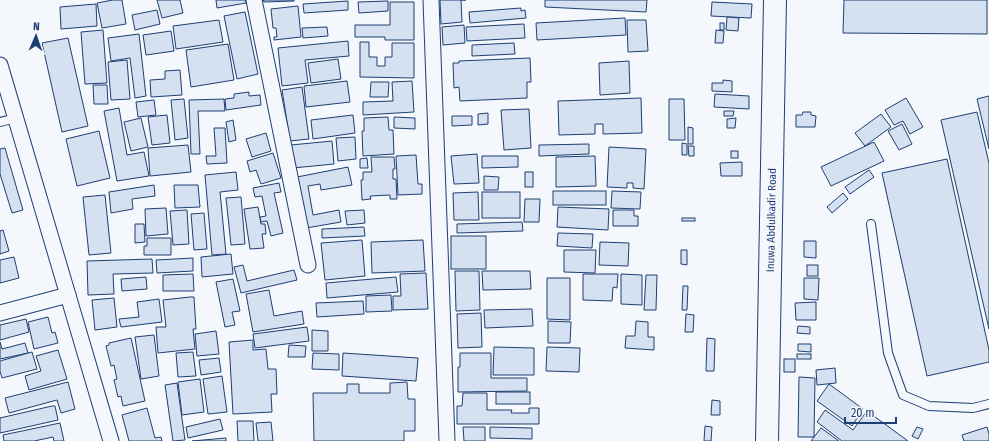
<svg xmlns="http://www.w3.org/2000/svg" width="989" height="441" font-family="'Fira Sans Condensed',sans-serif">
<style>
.building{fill:#d5e0f0;stroke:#1d3f73}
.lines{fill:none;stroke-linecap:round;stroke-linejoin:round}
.lane-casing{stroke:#1d3f73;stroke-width:10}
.street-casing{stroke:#1d3f73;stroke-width:17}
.secondary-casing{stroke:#1d3f73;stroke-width:24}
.lane{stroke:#f4f7fb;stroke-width:8}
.street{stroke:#f4f7fb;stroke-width:15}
.secondary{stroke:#f4f7fb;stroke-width:22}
.labels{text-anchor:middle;stroke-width:3;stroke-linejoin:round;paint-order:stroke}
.street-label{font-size:11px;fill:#1d3f73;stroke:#f4f7fb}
</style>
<rect width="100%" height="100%" fill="#f4f7fb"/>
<!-- building -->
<g class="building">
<path d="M113,0H122L126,24L102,28L97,3Z"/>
<path d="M157,0H180L183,13L162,18Z"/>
<path d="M216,0H245L246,3L217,8Z"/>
<path d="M263,0H294V1L264,2Z"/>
<path d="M440,0H466H461L462,22L441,24Z"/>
<path d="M545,0H647L646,12L545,7Z"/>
<path d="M844,0H987V34L843,33Z"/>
<path d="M348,1V10L304,13L303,4Z"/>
<path d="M388,1V11L359,13L358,2Z"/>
<path d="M390,2H414V40H385V37H355V25H390Z"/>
<path d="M712,2L752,4L751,18L711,16Z"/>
<path d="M96,4L97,26L61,29L60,7Z"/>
<path d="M298,6L301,37L274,40V37H277L276,28H273L271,9Z"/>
<path d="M521,8V11L525,10L526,18L470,23L469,12Z"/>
<path d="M157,10L160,24L135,30L132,15Z"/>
<path d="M245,12L258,74L237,79L224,16Z"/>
<path d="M727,17L739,18L738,31L726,30Z"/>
<path d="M625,18L626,35L537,40L536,23Z"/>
<path d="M219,20L223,42L176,49L173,26Z"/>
<path d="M627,20H646L648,51L628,52Z"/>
<rect x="720" y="23" width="4" height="7"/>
<path d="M524,24L525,38L467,41L466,27Z"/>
<path d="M464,25L465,43L443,45L442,27Z"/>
<path d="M327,27L328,36L303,38L302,28Z"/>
<path d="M103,30L107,83L85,84L81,32Z"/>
<path d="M716,30L724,31L723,43H715Z"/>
<path d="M171,31L174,51L146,55L143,35Z"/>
<path d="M139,34L146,96L135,98L130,58L111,61L108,38Z"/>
<path d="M68,38L88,126L62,132L42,43Z"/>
<path d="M348,41L349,56L305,60L308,83L282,86L278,48Z"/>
<path d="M360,42H369V57H377V66H385V57H392V43H414V78L360,77Z"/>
<path d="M514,43L515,54L472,56V45Z"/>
<path d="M228,44L234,80L191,87L186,50Z"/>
<path d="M530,58L531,82H527V98L460,101L459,87L454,88L453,63H459V61Z"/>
<path d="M338,59L341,79L311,83L308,63Z"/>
<path d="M127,60L130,99L111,100L108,62Z"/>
<path d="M629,61L630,93L600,95L599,63Z"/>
<path d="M180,70L182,95L151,97L150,80L165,79V71Z"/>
<path d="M723,80L732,81V92L712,91V83H723Z"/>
<path d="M347,81L350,102L306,107L304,86Z"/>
<path d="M412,81L414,112L363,115V102L393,101L392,82Z"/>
<path d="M371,82H389L388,97H370Z"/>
<path d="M93,85H107L108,104H94Z"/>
<path d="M302,87L309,139L290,141L282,90Z"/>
<path d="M249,92V96L260,95L261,105L226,110L225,99L234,98V94Z"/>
<path d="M715,94L749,96V109L714,107Z"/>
<path d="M989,96V149L977,99Z"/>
<path d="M641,98L642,133L603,134V124H595V134L559,135L558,101Z"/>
<path d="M906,98L923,127L910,134L903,121L894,125L885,110Z"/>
<path d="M184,99L188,138L175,140L171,100Z"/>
<path d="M224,99L225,111H198L200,154H191L189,100Z"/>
<path d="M669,99H684L685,140H669Z"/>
<path d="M154,100L156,115L138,117L136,102Z"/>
<path d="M119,108L127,155L144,152L149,176L117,181L104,111Z"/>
<path d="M529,109L531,148L504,150L501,110Z"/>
<path d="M724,111H734L733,116H724Z"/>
<path d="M803,112H811V115L816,116L815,127H796V115H802Z"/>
<path d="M977,112L989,163V329L941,120Z"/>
<path d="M488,113V124L478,125V114Z"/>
<path d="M881,114L891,127L865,146L855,133Z"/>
<path d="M167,115L170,143L152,145L148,117Z"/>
<path d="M353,115L355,133L313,139L311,120Z"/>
<path d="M452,116H472V125L452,126Z"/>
<path d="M388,117L389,130H393L394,154L363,156L362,131H364V118Z"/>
<path d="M394,117L415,118V129L394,128Z"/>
<path d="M141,118L148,147L131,151L124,122Z"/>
<path d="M736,118L735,128H727V119Z"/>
<path d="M233,120L236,140L229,142L226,122Z"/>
<path d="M902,124L912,144L899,150L888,131Z"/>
<path d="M688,127L693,128V144H688Z"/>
<path d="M214,128H225L227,163L207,164L206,156H216Z"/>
<path d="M99,131L110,178L77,186L66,139Z"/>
<path d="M266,133L271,151L252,157L246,139Z"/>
<path d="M355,137L356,159L338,161L336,138Z"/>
<path d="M332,141L334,164L293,168L291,145Z"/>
<path d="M874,142L884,161L831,186L821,167Z"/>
<path d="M682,143L687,144V155H682Z"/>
<path d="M589,144V154L539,156V145Z"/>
<path d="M188,145L191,172L150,176L148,148Z"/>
<path d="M688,146H694V156H689Z"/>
<path d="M609,147L646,149L644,189L633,188V183H627V188L607,187Z"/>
<path d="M5,148L23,210L12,213L0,174V149Z"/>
<rect x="731" y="151" width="7" height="7"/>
<path d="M273,153L281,178L261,184L256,170L250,172L247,161Z"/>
<path d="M477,154L479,183L454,184L451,156Z"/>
<path d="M416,155L418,184H422V194L398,195L396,156Z"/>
<path d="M482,156H518V167L482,168Z"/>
<path d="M595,156L596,186L556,187V157Z"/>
<path d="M371,157H394L395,169H393V179H396L397,199H390V195L370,196L371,199L362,200L361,180H363V172H372Z"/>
<path d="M367,158L368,168H360V159Z"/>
<path d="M947,159L989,350V362L927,376L882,173Z"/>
<path d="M742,162V176H721L720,163Z"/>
<path d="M348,167L352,185L321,190L320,184L308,186L313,215L339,210L341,222L306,228L297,177Z"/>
<path d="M869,170L874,177L850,194L845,187Z"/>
<path d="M236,172L238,190L220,192L226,254L212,255L205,175Z"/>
<rect x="525" y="172" width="8" height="15"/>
<path d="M484,176L499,177L498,190H484Z"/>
<path d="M279,183L281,192L274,193L283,233L271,236L267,221L261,222L260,217L266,216L262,196L255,197L253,188Z"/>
<path d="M154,185L155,196L132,199L133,209L111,213L109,192Z"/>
<path d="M174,185H198L200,207L175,208Z"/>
<rect x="553" y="191" width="53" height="14"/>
<path d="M612,191L641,192L640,209L611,208Z"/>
<path d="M478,192L479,220H454L453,193Z"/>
<rect x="482" y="192" width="38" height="26"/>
<path d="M843,193L848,199L832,213L827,207Z"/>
<path d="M105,195L111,253L89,255L83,197Z"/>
<path d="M241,197L245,244L231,245L226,198Z"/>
<path d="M525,199H540L539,222H524Z"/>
<path d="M258,207L261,224H265L266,234H262L264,248L250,249L244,209Z"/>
<path d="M558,207L609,209L608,230L557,227Z"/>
<path d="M166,208L168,234L146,236L145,209Z"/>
<path d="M187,210L189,244L173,245L170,211Z"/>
<path d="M364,210L365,223L347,225L345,211Z"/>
<path d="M613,210H634V216H638V226H613Z"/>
<path d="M204,213L207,249L194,250L191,214Z"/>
<rect x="682" y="218" width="13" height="3"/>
<path d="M522,222L523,231L457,233V224Z"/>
<path d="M135,224H144L145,242L135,243Z"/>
<path d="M364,227L365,236L322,238V229Z"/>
<path d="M3,230L9,251L0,254V231Z"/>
<path d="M558,233L593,234L592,248L557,246Z"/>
<rect x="451" y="236" width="35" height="33"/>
<path d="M147,238H171V255H144V246H147Z"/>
<path d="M362,240L365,276L325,280L321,243Z"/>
<path d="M423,240L425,271L372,273L371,242Z"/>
<path d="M804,241H816V258L804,257Z"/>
<path d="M600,242L629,243L628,266L599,265Z"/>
<path d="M564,250H596L595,273L564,272Z"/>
<path d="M681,250H687V265L681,264Z"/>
<path d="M231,254L233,274L202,277L201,257Z"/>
<path d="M14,257L19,278L0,283V260Z"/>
<path d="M193,258V271L157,273L156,260Z"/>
<path d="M152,259L153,273L113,274L114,294L88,295L87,261Z"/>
<path d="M243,265L247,281L294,270L297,280L241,293L234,267Z"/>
<rect x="807" y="265" width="11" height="11"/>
<path d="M455,271H479L480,310L456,311Z"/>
<path d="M482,271H530L531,289L483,290Z"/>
<path d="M426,273L428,309L393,310V296H401L400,274Z"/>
<path d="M193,274L194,291H163V275Z"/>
<path d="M583,274H618L617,288L613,287L612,301L583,300Z"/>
<path d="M621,274L642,275V305L621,304Z"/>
<path d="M646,275H657L656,310H644Z"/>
<path d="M146,277L147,289L122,291L121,279Z"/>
<path d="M396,277L398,292L327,298L326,283Z"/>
<path d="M547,278H570V320L547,319Z"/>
<path d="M804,278H819L818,300L804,299Z"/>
<path d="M233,279L240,311L232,312L235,325L225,327L216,282Z"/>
<path d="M683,286H688L687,310H682Z"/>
<path d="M269,290L274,316L302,311L304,324L253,332L246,294Z"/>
<path d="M391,295L392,311L366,312V296Z"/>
<path d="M190,297H194L196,329H193L195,349L158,353L156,327H166L163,300Z"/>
<path d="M114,298L117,327L95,330L92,300Z"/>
<path d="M159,299L162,322L121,327L119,319L139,317L137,302Z"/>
<path d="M363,301L364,314L317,317L316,303Z"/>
<path d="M816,302V320H796L795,303Z"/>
<path d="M532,309L533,326L485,328L484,310Z"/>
<path d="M481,313L482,347L458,348L457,314Z"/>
<path d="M686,314L694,315L693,332H685Z"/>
<path d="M48,317L52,333L55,332L58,343L34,349L28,322Z"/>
<path d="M26,319L29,332L0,340V325Z"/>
<path d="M548,321L571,322L570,343H548Z"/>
<path d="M636,321L648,322V337H654V350L625,348L626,336H635Z"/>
<path d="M798,326L810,327V334L797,333Z"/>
<path d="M307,327L309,341L255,348L253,334Z"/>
<path d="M312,330L328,331V351H312Z"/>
<path d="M216,331L219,354L197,356L195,334Z"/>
<path d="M154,335L159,376L141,379L135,337Z"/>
<path d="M131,338L145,401L123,406L121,396L118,397L114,380L117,379L114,365L111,366L106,346L109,345V343Z"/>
<path d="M707,338L715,339L714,371H706Z"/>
<path d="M253,340V350L266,349L268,369H276L277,394H271L272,412L233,414L229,342Z"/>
<path d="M0,342L2,349L25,343L28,353L0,359Z"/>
<path d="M798,344H811V352L798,351Z"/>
<path d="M289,345L306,346L305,357H288Z"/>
<path d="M494,347L534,348V375H493Z"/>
<path d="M547,347L580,348L579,372L546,371Z"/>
<path d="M58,350L67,379L29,390L25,376L41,371L36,356Z"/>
<path d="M32,352L37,369L2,378L0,371V361Z"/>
<path d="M193,352L196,376L178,377L176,353Z"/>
<path d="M313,353L339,354V370L312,369Z"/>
<path d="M343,353L418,358L416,381L342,376Z"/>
<path d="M460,353H491V378H527V391L458,392V367H460Z"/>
<rect x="797" y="354" width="14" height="5"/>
<path d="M219,358L221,372L201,375L199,360Z"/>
<rect x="784" y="359" width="11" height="13"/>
<path d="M835,368L836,383L817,385L816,370Z"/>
<path d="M222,376L227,412L208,414L203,379Z"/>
<path d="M799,377L815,378L814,437H798Z"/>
<path d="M200,379L204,412L182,415L178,382Z"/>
<path d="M68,382L75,409L61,413L57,400L9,413L5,398Z"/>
<path d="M407,382L408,399H415V431H404V441H314L313,393H347V384H359V393H390V383Z"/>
<path d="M177,383L185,440L173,441L165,385Z"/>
<path d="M829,384L863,409L852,426L817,401Z"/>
<rect x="496" y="392" width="34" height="12"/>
<path d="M463,393H487V410H512L511,413H529V408H539V424H457V406H462Z"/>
<path d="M712,400L720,401V415H711Z"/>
<path d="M52,406H55L58,420L0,433V418Z"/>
<path d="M147,408L155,438L161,437L162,441H129L122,415Z"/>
<path d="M825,410L853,430L867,411L908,441H842L817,422Z"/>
<path d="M220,419L223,430L188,438L186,427Z"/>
<path d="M237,421H253L254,441H238Z"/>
<path d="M271,422L273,441H258L256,423Z"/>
<path d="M60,423L64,441H54L53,437L34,441H4L3,435Z"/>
<path d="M705,426L712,427L711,441H704Z"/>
<path d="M463,427H485V441H464Z"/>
<path d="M490,427L532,428V439L490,438Z"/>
<path d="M917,427L923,429L918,439L912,436Z"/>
<path d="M987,427L989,434V441H964L962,435Z"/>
<path d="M821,428L839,441H811Z"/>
<path d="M226,438V441H192Z"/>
</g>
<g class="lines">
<defs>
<g id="lane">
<path d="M0,122L16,118"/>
<path d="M871,224L888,353L903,395L929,406L973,408L989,404"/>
</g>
<g id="street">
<path d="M254,0L308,265"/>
<path d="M431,0L447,441"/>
<path d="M0,65L111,441"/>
<path d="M0,313L68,295"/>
</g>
<g id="secondary">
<path id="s1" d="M767,441L775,0"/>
</g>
</defs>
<!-- lane casing -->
<use href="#lane" class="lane-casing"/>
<!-- street casing -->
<use href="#street" class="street-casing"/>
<!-- secondary casing -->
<use href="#secondary" class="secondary-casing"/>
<!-- lane -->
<use href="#lane" class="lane"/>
<!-- street -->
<use href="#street" class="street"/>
<!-- secondary -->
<use href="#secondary" class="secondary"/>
</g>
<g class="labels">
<!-- street labels -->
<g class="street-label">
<text dy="4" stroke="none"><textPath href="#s1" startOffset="221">Inuwa Abdulkadir Road</textPath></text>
</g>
</g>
<!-- north arrow -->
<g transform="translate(36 36) rotate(2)" stroke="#f4f7fb" stroke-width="3" paint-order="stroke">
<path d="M0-3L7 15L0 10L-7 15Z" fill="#1d3f73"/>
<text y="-6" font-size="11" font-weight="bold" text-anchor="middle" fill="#1d3f73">N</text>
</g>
<!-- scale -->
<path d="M845 417v6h51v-6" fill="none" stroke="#1d3f73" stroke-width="2"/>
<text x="851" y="417" font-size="12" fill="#1d3f73" stroke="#f4f7fb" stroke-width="3" paint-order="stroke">20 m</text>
</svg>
